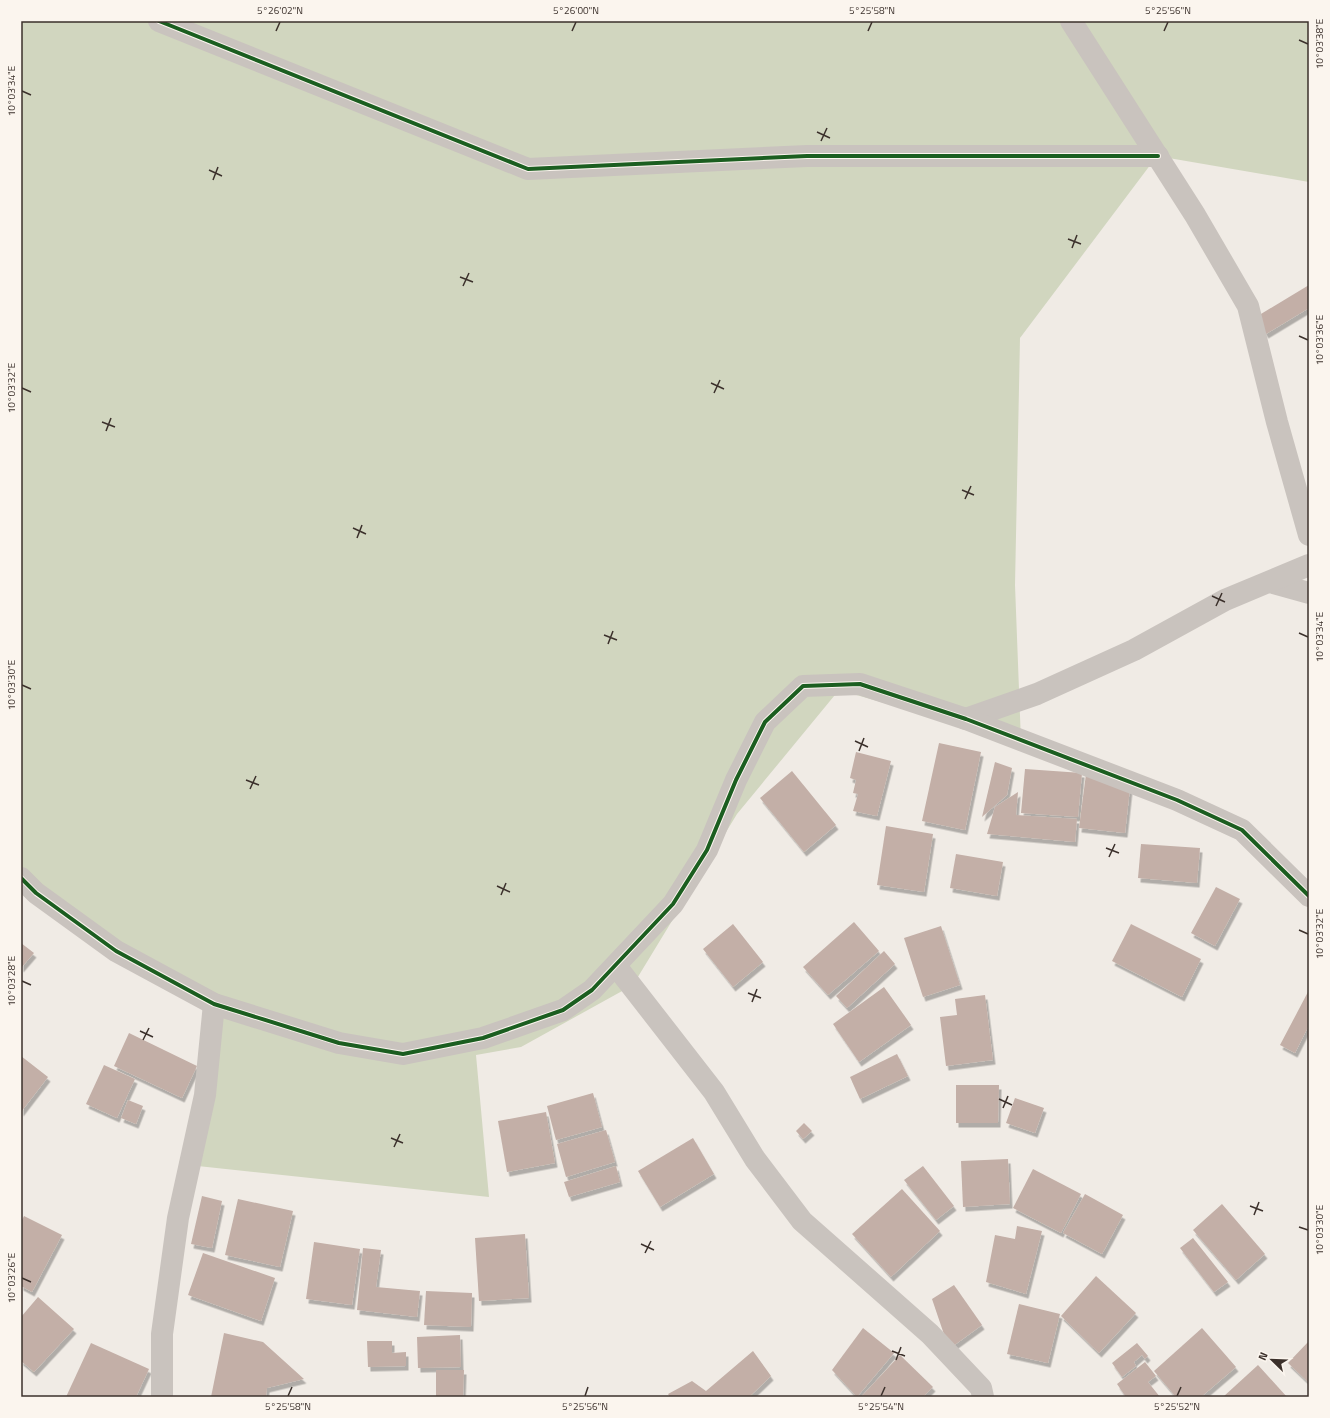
<svg xmlns="http://www.w3.org/2000/svg" width="1330" height="1418" font-family="'Titillium Web',sans-serif">
<style>
.green{fill:#d1d6bf}
.building{fill:#c3afa7;filter:url(#shadow)}
.lines{fill:none;stroke-linecap:round;stroke-linejoin:round}
.minor{stroke:#c9c3be;stroke-width:22}
.cycleway-casing{stroke:#fbf5ee;stroke-width:6}
.cycleway{stroke:#1b5e20;stroke-width:4}
.ticks{fill:none;stroke:#3b302b;stroke-width:1.5}
.neatline{fill:none;stroke:#3b302b;stroke-width:1.5}
.ticks-label{font-size:10px;text-anchor:middle;fill:#3b302b}
</style>
<defs>
<filter id="shadow"><feDropShadow dx="2.5" dy="4.5" stdDeviation="0" flood-color="#0004"/></filter>
</defs>
<rect width="100%" height="100%" fill="#f0ebe5"/>
<!-- green -->
<path class="green" d="M21,21H1309V182L1157,156L1020,338L1015,585L1021,742L839,690L737,814L633,985L521,1047L476,1055L489,1197L179,1164L220,1011L100,940L21,866Z"/>
<!-- building -->
<g class="building">
<path d="M1309,285V308L1266,334L1256,317Z"/>
<path d="M939,743L981,752L965,830L922,821Z"/>
<path d="M856,752L891,761L877,816L853,811L858,794L853,793L856,780L850,778Z"/>
<path d="M995,762L1012,768L1007,795L982,817Z"/>
<path d="M1025,769L1082,773L1078,817L1021,813Z"/>
<path d="M792,771L836,825L804,852L760,798Z"/>
<path d="M1086,774L1131,779L1125,833L1079,828Z"/>
<path d="M1018,792L1016,815L1077,819L1075,842L987,834L995,807Z"/>
<path d="M886,826L933,834L924,892L877,885Z"/>
<path d="M1141,844L1200,848L1197,883L1138,878Z"/>
<path d="M956,854L1003,862L997,896L950,888Z"/>
<path d="M1216,887L1240,899L1215,946L1191,933Z"/>
<path d="M854,922L879,951L828,995L803,967Z"/>
<path d="M733,924L763,962L733,987L703,949Z"/>
<path d="M1131,924L1201,959L1182,997L1112,961Z"/>
<path d="M941,926L960,985L923,997L904,938Z"/>
<path d="M21,943L34,953L21,968Z"/>
<path d="M884,951L895,964L847,1008L836,996Z"/>
<path d="M884,987L911,1025L859,1062L833,1024Z"/>
<path d="M1309,990V1025L1295,1053L1280,1045Z"/>
<path d="M985,995L993,1060L946,1066L940,1017L957,1015L955,999Z"/>
<path d="M129,1033L197,1066L182,1098L114,1066Z"/>
<path d="M897,1054L908,1076L860,1099L850,1077Z"/>
<path d="M21,1056L48,1077L21,1112Z"/>
<path d="M104,1065L135,1079L117,1118L86,1104Z"/>
<path d="M956,1085H999L998,1123H956Z"/>
<path d="M593,1093L602,1127L556,1140L547,1106Z"/>
<path d="M1015,1098L1044,1108L1035,1133L1006,1123Z"/>
<path d="M128,1100L143,1106L136,1124L121,1118Z"/>
<path d="M546,1112L555,1163L507,1172L498,1121Z"/>
<path d="M804,1123L812,1131L803,1139L796,1131Z"/>
<path d="M606,1130L615,1162L566,1177L557,1144Z"/>
<path d="M693,1138L714,1174L660,1207L638,1171Z"/>
<path d="M1008,1159L1010,1204L963,1207L961,1161Z"/>
<path d="M616,1166L620,1182L569,1197L564,1182Z"/>
<path d="M923,1166L954,1206L936,1220L904,1180Z"/>
<path d="M1033,1169L1081,1194L1061,1233L1013,1208Z"/>
<path d="M902,1189L940,1231L891,1277L852,1234Z"/>
<path d="M1085,1194L1123,1215L1102,1254L1063,1233Z"/>
<path d="M202,1196L222,1201L212,1248L191,1244Z"/>
<path d="M238,1199L293,1211L280,1267L225,1255Z"/>
<path d="M1222,1204L1265,1254L1236,1280L1193,1230Z"/>
<path d="M24,1216L62,1235L32,1292L21,1286V1222Z"/>
<path d="M1017,1226L1042,1231L1026,1294L986,1282L995,1235L1015,1239Z"/>
<path d="M525,1234L529,1298L479,1301L475,1238Z"/>
<path d="M1193,1238L1228,1282L1214,1292L1180,1248Z"/>
<path d="M314,1242L360,1249L352,1305L306,1299Z"/>
<path d="M363,1248L381,1250L376,1287L420,1291L417,1317L357,1310Z"/>
<path d="M203,1253L275,1278L261,1321L188,1295Z"/>
<path d="M1096,1276L1136,1313L1099,1353L1061,1316Z"/>
<path d="M954,1285L982,1325L949,1349L932,1299Z"/>
<path d="M426,1291L472,1293L471,1327L424,1325Z"/>
<path d="M38,1297L74,1329L34,1372L21,1361V1317Z"/>
<path d="M1019,1304L1060,1314L1048,1363L1007,1354Z"/>
<path d="M863,1328L894,1353L857,1397L832,1370Z"/>
<path d="M1202,1328L1236,1367L1201,1397H1176L1154,1371Z"/>
<path d="M224,1333L263,1342L304,1379L267,1388L266,1397H211Z"/>
<path d="M460,1335L461,1367L418,1368L417,1337Z"/>
<path d="M367,1341H392V1353L406,1352V1366L368,1367Z"/>
<path d="M1309,1341V1383L1288,1363Z"/>
<path d="M91,1343L149,1369L136,1397H66Z"/>
<path d="M1137,1343L1148,1356L1145,1359L1142,1355L1134,1362L1136,1366L1122,1377L1112,1363Z"/>
<path d="M753,1351L771,1376L749,1397H670L668,1394L692,1381L706,1391Z"/>
<path d="M900,1355L933,1387L923,1397H861Z"/>
<path d="M1145,1362L1156,1376L1148,1382L1160,1397H1126L1117,1384Z"/>
<path d="M1258,1365L1287,1397H1223Z"/>
<path d="M436,1370H464L463,1397H436Z"/>
</g>
<g class="lines">
<!-- minor -->
<g class="minor">
<path d="M159,21L528,169L807,156H1158"/>
<path d="M1071,21L1195,215L1248,306L1277,422L1309,535"/>
<path d="M1270,582L1309,593"/>
<path d="M966,719L1037,694L1134,650L1225,600L1309,565"/>
<path d="M21,878L36,893L116,951L214,1004L339,1043L403,1054L483,1038L563,1010L592,990L673,904L707,850L736,780L765,722L803,686L860,684L966,719L1177,800L1242,830L1309,896"/>
<path d="M616,966L714,1092L755,1159L802,1221L930,1334L981,1388L983,1397"/>
<path d="M162,1397V1334L178,1218L205,1095L214,1004"/>
</g>
<defs>
<g id="cycleway">
<path d="M159,21L528,169L807,156H1158"/>
<path d="M21,878L36,893L116,951L214,1004L339,1043L403,1054L483,1038L563,1010L592,990L673,904L707,850L736,780L765,722L803,686L860,684L966,719L1177,800L1242,830L1309,896"/>
</g>
</defs>
<!-- cycleway casing -->
<use href="#cycleway" class="cycleway-casing"/>
<!-- cycleway -->
<use href="#cycleway" class="cycleway"/>
</g>
<!-- ticks -->
<path class="ticks" d="M276,31L280,22M572,31L576,22M868,31L872,22M1164,31L1168,22M1299,40L1308,44M22,91L31,95M817,132L830,138M821,141L827,128M209,170L222,176M213,180L218,167M1068,239L1081,244M1072,248L1077,235M460,277L473,282M463,286L469,273M1299,336L1308,340M711,383L724,389M22,388L31,392M714,393L720,380M102,422L115,427M106,431L111,418M962,490L974,495M965,499L971,486M353,528L366,534M357,538L362,525M1212,596L1225,602M1216,606L1222,593M1299,633L1308,637M604,635L617,640M608,644L613,631M22,685L31,689M855,741L868,747M859,751L864,738M246,780L259,785M250,789L256,776M1106,848L1119,853M1109,857L1115,844M497,886L510,892M501,895L506,883M1299,930L1308,934M22,981L31,985M748,993L761,998M752,1002L757,989M140,1031L153,1037M143,1040L149,1028M999,1099L1012,1105M1003,1108L1008,1096M391,1138L403,1143M394,1147L400,1134M1250,1206L1263,1211M1254,1215L1259,1202M1299,1227L1308,1230M641,1244L654,1250M645,1253L651,1241M22,1278L31,1282M892,1351L905,1356M896,1360L901,1347M288,1396L292,1387M585,1396L588,1387M881,1396L885,1387M1177,1396L1181,1387"/>
<!-- border -->
<rect width="1330" height="1418" fill="none" stroke="#fbf5ee" stroke-width="44"/>
<!-- north arrow -->
<g transform="translate(1272 1360) rotate(293)" stroke="#fbf5ee" stroke-width="3" paint-order="stroke">
<path d="M0-3L7 15L0 10L-7 15Z" fill="#3b302b"/>
<text y="-6" font-size="11" font-weight="bold" text-anchor="middle" fill="#3b302b">N</text>
</g>
<rect x="22" y="22" width="1286" height="1374" class="neatline"/>
<g class="ticks-label">
<text x="280" y="14">5°26'02"N</text>
<text x="576" y="14">5°26'00"N</text>
<text x="872" y="14">5°25'58"N</text>
<text x="1168" y="14">5°25'56"N</text>
<text transform="translate(1319 44) rotate(-90)" y="4">10°03'38"E</text>
<text transform="translate(11 91) rotate(-90)" y="4">10°03'34"E</text>
<text transform="translate(1319 340) rotate(-90)" y="4">10°03'36"E</text>
<text transform="translate(11 388) rotate(-90)" y="4">10°03'32"E</text>
<text transform="translate(1319 637) rotate(-90)" y="4">10°03'34"E</text>
<text transform="translate(11 685) rotate(-90)" y="4">10°03'30"E</text>
<text transform="translate(1319 934) rotate(-90)" y="4">10°03'32"E</text>
<text transform="translate(11 981) rotate(-90)" y="4">10°03'28"E</text>
<text transform="translate(1319 1230) rotate(-90)" y="4">10°03'30"E</text>
<text transform="translate(11 1278) rotate(-90)" y="4">10°03'26"E</text>
<text x="288" y="1410">5°25'58"N</text>
<text x="585" y="1410">5°25'56"N</text>
<text x="881" y="1410">5°25'54"N</text>
<text x="1177" y="1410">5°25'52"N</text>
</g>
</svg>
